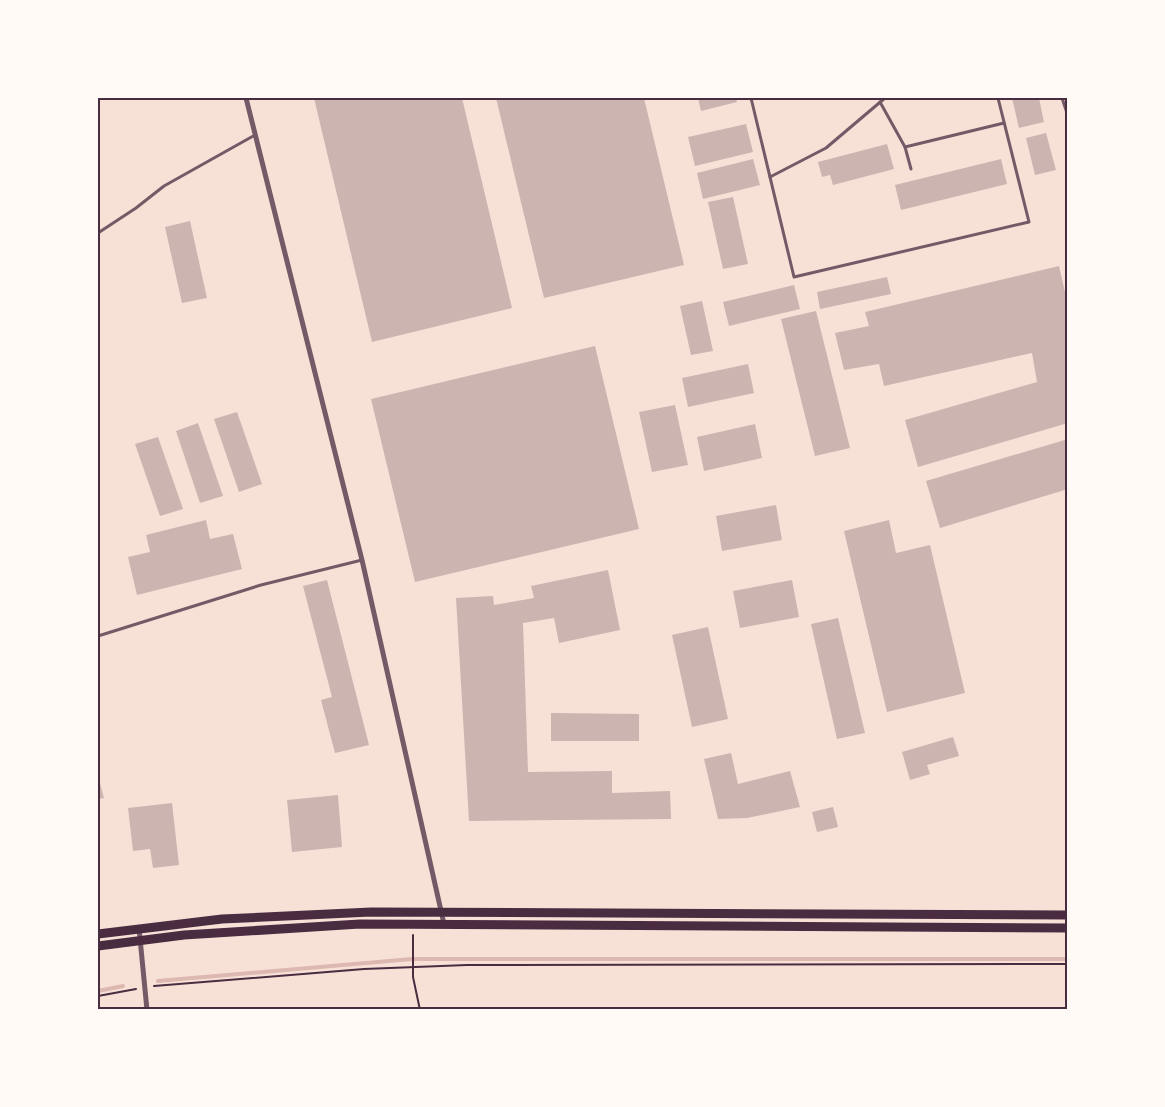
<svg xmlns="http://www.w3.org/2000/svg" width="1165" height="1107" font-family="'PT Sans Narrow',sans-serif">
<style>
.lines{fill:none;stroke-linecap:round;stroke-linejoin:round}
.stream{stroke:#dcb8b0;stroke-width:4}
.building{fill:#ccb4b1}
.path{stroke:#4a2c40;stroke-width:2}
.service{stroke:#755966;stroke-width:3}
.minor{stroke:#755966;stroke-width:5}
.primary{stroke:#4a2c40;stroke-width:9}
.neatline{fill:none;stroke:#4a2c40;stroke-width:2}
</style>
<rect width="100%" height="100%" fill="#f7e1d7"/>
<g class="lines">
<!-- stream -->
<g class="stream">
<path d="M158,981L412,959H1068"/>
<path d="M98,991L123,986"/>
</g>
</g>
<!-- building -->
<g class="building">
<path d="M314,98H462L512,308L372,342Z"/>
<path d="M496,98H644L684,265L544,298Z"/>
<path d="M698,98H736L737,102L701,111Z"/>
<path d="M1012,98H1039L1044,122L1019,128Z"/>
<path d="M746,124L753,152L695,166L688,137Z"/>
<path d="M1046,133L1056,170L1035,175L1026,138Z"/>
<path d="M887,144L894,169L833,185L830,175L822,177L818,162Z"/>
<path d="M753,159L760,185L703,199L697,173Z"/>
<path d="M1001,159L1007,184L901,210L895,185Z"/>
<path d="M733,197L748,264L723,269L708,202Z"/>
<path d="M190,221L207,298L182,303L165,227Z"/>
<path d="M1059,266L1068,305V423L918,467L905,420L1037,382L1032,353L884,386L879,364L844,370L835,333L869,326L865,312Z"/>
<path d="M887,277L891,294L820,309L817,292Z"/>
<path d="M794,285L800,309L729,326L723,302Z"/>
<path d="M702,301L713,351L691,355L680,306Z"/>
<path d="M816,311L850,448L815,456L781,319Z"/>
<path d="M595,346L639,529L415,582L371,399Z"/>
<path d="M748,364L754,393L688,407L682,378Z"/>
<path d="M675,405L688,465L652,472L639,412Z"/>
<path d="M237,412L262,484L239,492L214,419Z"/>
<path d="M198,423L223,496L200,503L176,431Z"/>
<path d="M755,424L762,458L704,471L697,437Z"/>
<path d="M158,437L183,509L160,516L135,444Z"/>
<path d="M1068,439V489L940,528L926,481Z"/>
<path d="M776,505L782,540L722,551L716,516Z"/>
<path d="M206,520L210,539L233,534L242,569L137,595L128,557L150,552L146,535Z"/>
<path d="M889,520L896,553L930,545L965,693L887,712L844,531Z"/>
<path d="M608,570L620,630L559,643L554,618L523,623L528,772L612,771V793L670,791L671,819L469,821L456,598L493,596L494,605L534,598L531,586Z"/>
<path d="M327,580L369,745L335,753L321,700L332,697L303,586Z"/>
<path d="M792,580L799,617L740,628L733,591Z"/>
<path d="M838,618L865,733L837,739L811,624Z"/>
<path d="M708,627L728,719L692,727L672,635Z"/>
<path d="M551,713L639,714V741H551Z"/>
<path d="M953,737L959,756L927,765L930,774L910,780L902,752Z"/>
<path d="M731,753L738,784L790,771L800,807L747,818L718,819L704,759Z"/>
<path d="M98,776L104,798L98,799Z"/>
<path d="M338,795L342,847L292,852L287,800Z"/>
<path d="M172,803L179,865L153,868L150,849L133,851L128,808Z"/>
<path d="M833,807L838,827L817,832L812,812Z"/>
</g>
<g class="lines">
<!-- path -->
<g class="path">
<path d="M413,935V977L420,1010"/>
<path d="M154,986L364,969L467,965L1068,964"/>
<path d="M98,996L136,989"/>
</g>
<!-- service -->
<g class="service">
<path d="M751,98L794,277L1029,222L998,98"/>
<path d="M1062,98L1068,116"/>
<path d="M880,102L905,147L911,169"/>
<path d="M905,147L1004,123"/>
<path d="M770,177L826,148L885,98"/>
<path d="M98,233L136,208L164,186L255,135"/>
<path d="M98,636L261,585L362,560"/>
</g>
<!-- minor -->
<g class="minor">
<path d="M246,98L362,560L444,924"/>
<path d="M139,928L147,1010"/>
</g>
<!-- primary -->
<g class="primary">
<path d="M98,934L222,919L371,912L1068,915"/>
<path d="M98,946L184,935L360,924L1068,928"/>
</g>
</g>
<!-- border -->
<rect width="1165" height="1107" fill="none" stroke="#fffaf5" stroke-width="198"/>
<rect x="99" y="99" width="967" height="909" class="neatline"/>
</svg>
